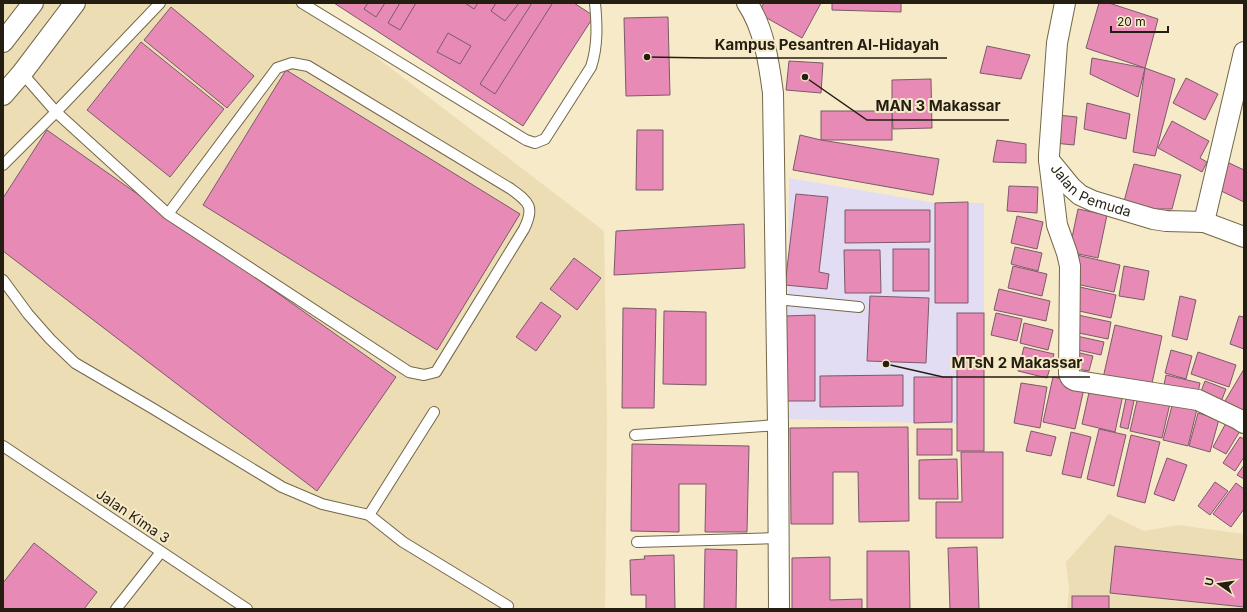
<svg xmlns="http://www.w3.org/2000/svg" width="1247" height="612" font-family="Inter,sans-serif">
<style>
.built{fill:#ecddb4}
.education{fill:#e2ddf2}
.building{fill:#e78ab5;stroke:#7b5b69}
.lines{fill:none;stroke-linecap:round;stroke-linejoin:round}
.service-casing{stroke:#736749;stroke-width:12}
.minor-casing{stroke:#736749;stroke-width:22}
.service{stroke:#fff;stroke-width:10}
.minor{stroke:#fff;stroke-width:20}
.labels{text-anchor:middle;stroke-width:4;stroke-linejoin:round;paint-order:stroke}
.street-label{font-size:14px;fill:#231e11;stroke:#f6eac8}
.leader{fill:none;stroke:#231e11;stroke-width:1.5}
.callout-dot{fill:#231e11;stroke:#f6eac8;stroke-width:1.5}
.callout-label{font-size:15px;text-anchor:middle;font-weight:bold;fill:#231e11;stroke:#f6eac8;stroke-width:4;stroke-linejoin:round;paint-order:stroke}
</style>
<rect width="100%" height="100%" fill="#f6eac8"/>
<!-- built -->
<g class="built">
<path d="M3,3H294L367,50L604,231L607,420L605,609H3Z"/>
<path d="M1109,514L1144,531L1178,525L1244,534V609H1067L1069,589L1066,562Z"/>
</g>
<!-- education -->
<path class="education" d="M789,178L935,203H984V451L957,424L789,419L788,310Z"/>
<!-- building -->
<g class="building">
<path d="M334,3H574L594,16L523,126Z"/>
<path d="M368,3H385L376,17L364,9Z"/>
<path d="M400,3H416L400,30L388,23Z"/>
<path d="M465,3H478L474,9Z"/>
<path d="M496,3H519L505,21L491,11Z"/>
<path d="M532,3H551L552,4L495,94L480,84Z"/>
<path d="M764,3H821L802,38L758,13Z"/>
<path d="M832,3H901V12L832,10Z"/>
<path d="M1099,3H1109L1158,19L1145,68L1086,48Z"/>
<path d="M171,7L254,76L227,108L144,40Z"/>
<path d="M668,17L670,95L626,96L624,18Z"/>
<path d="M448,33L471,46L460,64L437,52Z"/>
<path d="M141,42L224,109L170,177L87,110Z"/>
<path d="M987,46L1030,55L1021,79L980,73Z"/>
<path d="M1092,58L1145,68L1138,97L1090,74Z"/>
<path d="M789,61L823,63L821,93L786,90Z"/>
<path d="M1145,68L1175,79L1155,156L1133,152Z"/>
<path d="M286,70L520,214L437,350L203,205Z"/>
<path d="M1186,78L1218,94L1205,120L1173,103Z"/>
<path d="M931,79L932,128L893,129L892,111V80Z"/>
<path d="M1087,103L1130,114L1126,139L1084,129Z"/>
<rect x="821" y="111" width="71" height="29"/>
<path d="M1058,115L1077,117L1074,145L1054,143Z"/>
<path d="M1172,121L1209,141L1200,158L1207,162L1202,172L1158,148Z"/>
<path d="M47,130L396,377L317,491L3,251V198Z"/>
<path d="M637,130H663V190H636Z"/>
<path d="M800,135L821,140L939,159L933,195L793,170Z"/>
<path d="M997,140L1026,144V163L993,162Z"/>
<path d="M1227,162L1244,170V202L1215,188Z"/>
<path d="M1134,164L1181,175L1172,209H1122Z"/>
<path d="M1009,186L1038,187L1037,213L1007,211Z"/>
<path d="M796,194L828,197L819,272L829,274L827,289L785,285Z"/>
<path d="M968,202V303H935V203Z"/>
<path d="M1078,209L1107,215L1098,258L1069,252Z"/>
<path d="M845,210H930V242L845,243Z"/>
<path d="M1017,216L1043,222L1037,249L1011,243Z"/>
<path d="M744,224L745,268L614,275L616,231Z"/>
<path d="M1015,247L1042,253L1038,271L1011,264Z"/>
<rect x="893" y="249" width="36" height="42"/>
<path d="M844,250H880L881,293H845Z"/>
<path d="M1077,255L1120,265L1114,292L1071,283Z"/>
<path d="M574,258L601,278L577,310L550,289Z"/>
<path d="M1013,266L1047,274L1042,296L1008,288Z"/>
<path d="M1124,266L1149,271L1144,300L1119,296Z"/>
<path d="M1075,286L1116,295L1111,318L1070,309Z"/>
<path d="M999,289L1050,301L1046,321L994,310Z"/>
<path d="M870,296L929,298L926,363L867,361Z"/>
<path d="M1180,296L1196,300L1187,340L1172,336Z"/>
<path d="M541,302L561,316L536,351L516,337Z"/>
<path d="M623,308L656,309L654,408H622Z"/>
<path d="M664,311L706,312V385L663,384Z"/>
<rect x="957" y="313" width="27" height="138"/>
<path d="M996,313L1022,319L1017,341L991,335Z"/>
<path d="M1073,314L1111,322L1108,339L1069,331Z"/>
<path d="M815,315V401H784V316Z"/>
<path d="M1239,316L1244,317V349L1230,344Z"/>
<path d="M1024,323L1053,330L1048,350L1020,343Z"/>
<path d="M1115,325L1162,336L1151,388L1103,378Z"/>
<path d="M1072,335L1104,342L1101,355L1069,348Z"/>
<path d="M1024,347L1054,354L1047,378L1018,371Z"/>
<path d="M1171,350L1192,356L1186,379L1165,373Z"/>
<path d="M1076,352L1093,356L1089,371L1072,368Z"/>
<path d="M1198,352L1236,365L1229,387L1191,374Z"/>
<path d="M1244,369V419L1222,406Z"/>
<path d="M903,375V406L820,407V376Z"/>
<path d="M1166,375L1200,383L1197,397L1163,390Z"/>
<path d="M914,377H952V422L914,423Z"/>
<path d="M1053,377L1085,384L1075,429L1043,422Z"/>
<path d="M1205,381L1226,389L1221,402L1200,394Z"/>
<path d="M1021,383L1047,387L1040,428L1014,423Z"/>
<path d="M1090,388L1123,395L1115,432L1082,424Z"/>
<path d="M1139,392L1171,399L1162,438L1130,431Z"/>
<path d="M1127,394L1135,396L1128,429L1120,427Z"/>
<path d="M1173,402L1197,409L1188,446L1163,440Z"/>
<path d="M1198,413L1219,419L1210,452L1189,446Z"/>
<path d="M1226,423L1240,431L1226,454L1213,447Z"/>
<path d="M908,427L909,521L859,522L858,472H833V524H791L790,428Z"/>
<rect x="917" y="429" width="35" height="26"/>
<path d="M1099,429L1126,435L1114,486L1087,479Z"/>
<path d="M1031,431L1056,437L1051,456L1026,451Z"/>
<path d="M1071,432L1091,437L1081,478L1062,474Z"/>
<path d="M1131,435L1160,442L1145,503L1117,496Z"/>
<path d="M1240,437L1244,439V457L1235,471L1223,463Z"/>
<path d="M632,444L749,446L747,532H705L706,484H679V532L631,531Z"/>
<path d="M961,452H1003V538H936V502H962Z"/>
<path d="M1167,458L1187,465L1174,501L1154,494Z"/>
<path d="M957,459L958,499H919V460Z"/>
<path d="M1244,465V479L1237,475Z"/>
<path d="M1215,482L1228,491L1210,515L1198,506Z"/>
<path d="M1236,483L1244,489V509L1231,527L1213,514Z"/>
<path d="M34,543L97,592L84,609H3V583Z"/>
<path d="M1115,546L1244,560V607L1110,593Z"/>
<path d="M977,547L979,609H950L948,548Z"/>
<path d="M705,549L737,550L736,609H704Z"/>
<path d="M867,551H909L910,609H867Z"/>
<path d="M674,555L675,609H646V595H631L630,560L645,559L644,556Z"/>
<path d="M830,557V600L862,599V609H792V558Z"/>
<rect x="1072" y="596" width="37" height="13"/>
</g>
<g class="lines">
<defs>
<g id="service">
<path d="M302,3L526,140L535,143L545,139L591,67C598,46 597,24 595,3"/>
<path d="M22,73L56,112L168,214L409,372L424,375L436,372L524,229C535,207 529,202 511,189L308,66L292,63L277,68L168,214"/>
<path d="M3,165L56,112L160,3"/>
<path d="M3,280L28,314L50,339L75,363L152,408L282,487L322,504L369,515L403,542L508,606"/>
<path d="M776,299L859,307"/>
<path d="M635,435L778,425"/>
<path d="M3,446L247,609"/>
<path d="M369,515L434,412"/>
<path d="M637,542L779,538"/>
<path d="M116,609L161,552"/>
</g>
<g id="minor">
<path d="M747,3C764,28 769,63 773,93L778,425L779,609"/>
<path id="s1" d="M1065,3L1057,43L1049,155V160L1071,187L1080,195L1093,201L1153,219L1166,221L1204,222L1244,237"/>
<path d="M3,42L33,3"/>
<path d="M3,95L22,73L75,3"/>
<path d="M1049,160L1057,225L1067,253L1070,266L1069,373C1070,378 1072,380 1078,381L1198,400L1238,419L1244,423"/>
<path d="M1204,222L1244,52"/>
</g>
</defs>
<!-- service casing -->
<use href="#service" class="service-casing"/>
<!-- minor casing -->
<use href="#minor" class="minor-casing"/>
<!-- service -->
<use href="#service" class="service"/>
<!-- minor -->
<use href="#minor" class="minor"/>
</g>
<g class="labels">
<!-- street labels -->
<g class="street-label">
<text dy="5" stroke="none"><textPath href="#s1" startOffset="212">Jalan Pemuda</textPath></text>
<text transform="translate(133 516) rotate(34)" y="5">Jalan Kima 3</text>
</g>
</g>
<!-- callouts -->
<path class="leader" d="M647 57L707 58H947M805 77L867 120H1009M886 364L943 377H1090"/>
<g class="callout-dot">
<circle cx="647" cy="57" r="4"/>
<circle cx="805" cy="77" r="4"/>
<circle cx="886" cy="364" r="4"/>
</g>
<g class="callout-label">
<text x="827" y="50">Kampus Pesantren Al-Hidayah</text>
<text x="938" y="111">MAN 3 Makassar</text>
<text x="1017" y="368">MTsN 2 Makassar</text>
</g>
<!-- border -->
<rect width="1247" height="612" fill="none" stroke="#231e11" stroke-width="8"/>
<!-- north arrow -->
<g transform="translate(1219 584) rotate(283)" stroke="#f6eac8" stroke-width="3" paint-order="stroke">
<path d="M0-3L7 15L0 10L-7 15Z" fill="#231e11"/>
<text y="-6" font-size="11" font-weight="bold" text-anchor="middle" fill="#231e11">U</text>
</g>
<!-- scale -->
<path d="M1111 26v6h57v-6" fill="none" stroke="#231e11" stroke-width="2"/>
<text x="1117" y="26" font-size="12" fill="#231e11" stroke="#f6eac8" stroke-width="3" paint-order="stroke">20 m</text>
</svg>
